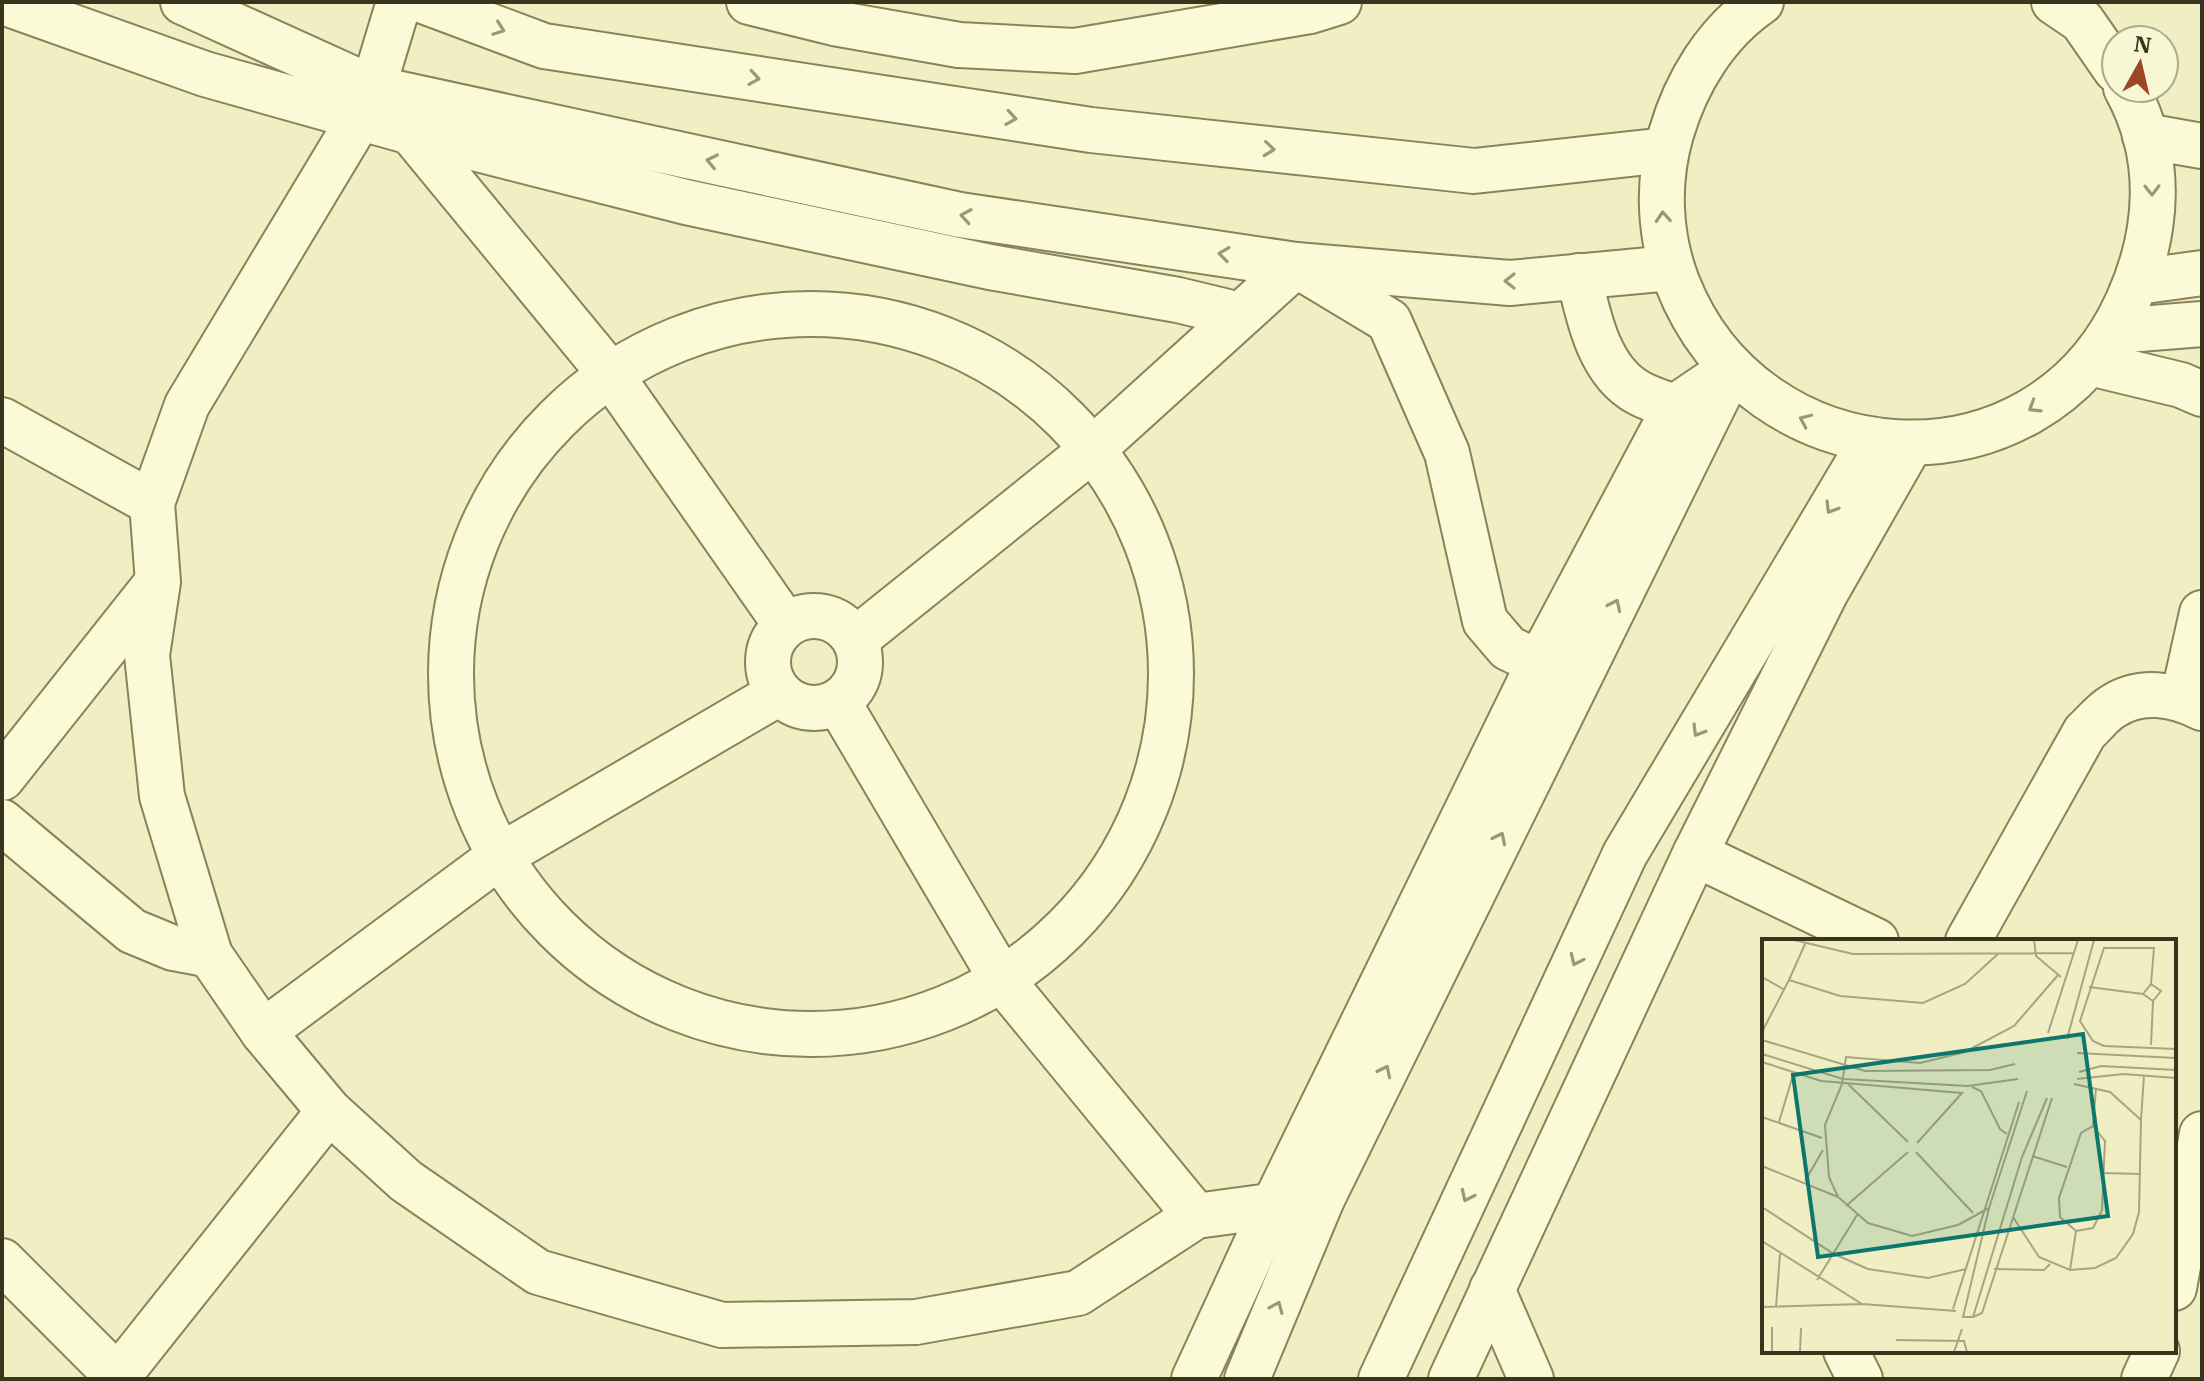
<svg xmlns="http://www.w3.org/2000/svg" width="2204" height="1381" font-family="'IBM Plex Serif',serif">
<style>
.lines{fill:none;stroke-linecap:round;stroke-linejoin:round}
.minor-casing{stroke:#8b8259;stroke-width:48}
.minor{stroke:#fafad7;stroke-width:44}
.oneway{stroke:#9a977a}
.inset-road{fill:none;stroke:#a8a481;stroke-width:2}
.view{fill:#0f766e;fill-opacity:0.15;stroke:#0f766e;stroke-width:4}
.inset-edge{fill:none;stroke:#3b341d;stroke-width:4}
</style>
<rect width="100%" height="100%" fill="#f0efc3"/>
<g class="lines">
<defs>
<g id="minor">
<path d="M3,2L205,74L411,132L686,202L990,267L1178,300L1240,315"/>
<path d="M183,2L373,88L960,215L1296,265L1510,283L1671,268"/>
<path d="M399,2L373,88L359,119L187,405L152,503L158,582L147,655L162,796L210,955L263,1032L329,1111L406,1181L538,1272L722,1325L916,1322L1078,1293L1196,1216L1322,1199"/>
<path d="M426,2L544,46L1091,130L1474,171L1666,150"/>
<path d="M749,2L834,23L959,45L1075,51L1310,11L1339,2"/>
<path d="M1761,2C1716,33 1686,82 1671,134C1657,182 1659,235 1677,282C1755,482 2036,502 2127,303C2159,233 2164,157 2126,88"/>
<path d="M2054,2L2082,21L2116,70"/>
<path d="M406,126L611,375L786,625"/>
<path d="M2145,136L2202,146"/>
<path d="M1579,276C1588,316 1599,372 1639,393C1650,399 1663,403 1675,407"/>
<path d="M2137,282L2202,273"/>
<circle cx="811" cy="674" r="360"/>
<path d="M2115,331L2202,324"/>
<path d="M2090,363L2181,385L2202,394"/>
<path d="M2,420L152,503"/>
<circle cx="814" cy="662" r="46"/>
<path d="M855,640L1093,449L1296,265L1389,321L1447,453L1485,621L1508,648L1539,663"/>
<path d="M2183,698L2202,613"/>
<path d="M838,702L1002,980L1196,1216"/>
<path d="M2,778L156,584"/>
<path d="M2,822L132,931L173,948L210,955"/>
<path d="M1695,854L1876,941"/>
<path d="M1968,941L2085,732C2094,724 2102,713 2112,707C2140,688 2174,694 2202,708"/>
<path d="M263,1032L500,856L779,693"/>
<path d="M2,1261L120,1379"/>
<path d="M2174,1288L2202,1134"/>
<path d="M1492,1289L1531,1379"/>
<path d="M1846,1351L1860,1379"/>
<path d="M116,1379L329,1111"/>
<path d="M1194,1379L1274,1205L1539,663L1675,407L1731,369"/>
<path d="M1247,1379L1322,1199L1730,372"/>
<path d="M1381,1379L1625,854L1871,441"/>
<path d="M1451,1379L1695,854L1826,592L1911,443"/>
<path d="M2144,1379L2157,1351"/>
</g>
</defs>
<!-- minor casing -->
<use href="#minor" class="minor-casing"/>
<!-- minor -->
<use href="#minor" class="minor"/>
</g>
<!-- one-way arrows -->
<defs><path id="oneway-chevron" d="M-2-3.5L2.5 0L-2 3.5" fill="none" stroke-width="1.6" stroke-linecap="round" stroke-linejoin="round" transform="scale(2)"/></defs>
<g class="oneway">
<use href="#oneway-chevron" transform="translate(499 29) rotate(20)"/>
<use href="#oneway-chevron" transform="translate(754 78) rotate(9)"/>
<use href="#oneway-chevron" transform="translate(1011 118) rotate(9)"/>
<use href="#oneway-chevron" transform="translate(1269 149) rotate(6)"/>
<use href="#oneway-chevron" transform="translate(712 161) rotate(-168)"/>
<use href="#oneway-chevron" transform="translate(2152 190) rotate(89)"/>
<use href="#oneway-chevron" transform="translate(966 216) rotate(-171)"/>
<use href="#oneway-chevron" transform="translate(1663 217) rotate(-94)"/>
<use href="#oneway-chevron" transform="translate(1224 254) rotate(-172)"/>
<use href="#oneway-chevron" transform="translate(1510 281) rotate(180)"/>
<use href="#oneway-chevron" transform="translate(2034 407) rotate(148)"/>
<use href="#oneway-chevron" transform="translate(1805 420) rotate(-156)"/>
<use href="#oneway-chevron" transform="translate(1831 508) rotate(121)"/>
<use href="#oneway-chevron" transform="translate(1615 605) rotate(-64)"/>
<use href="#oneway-chevron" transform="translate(1698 731) rotate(121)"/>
<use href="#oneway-chevron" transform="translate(1500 838) rotate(-64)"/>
<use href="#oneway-chevron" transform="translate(1576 960) rotate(115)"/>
<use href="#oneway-chevron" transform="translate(1385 1071) rotate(-64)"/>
<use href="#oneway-chevron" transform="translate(1467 1196) rotate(115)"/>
<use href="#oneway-chevron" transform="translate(1277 1307) rotate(-67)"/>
</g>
<!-- overview -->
<g transform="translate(1762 939)">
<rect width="414" height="414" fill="#f0efc3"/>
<path class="inset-road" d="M32,1L91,15L312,14M272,1L274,17L299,38M0,38L23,51M27,41L43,5M389,45L392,9H342L318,82L331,102L342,107L414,110M327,48L381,55L391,62L399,52L389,45L381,55M0,93L27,41L78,57L161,64L203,45L236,15M286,94L316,1M305,100L332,1M0,101L103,132L228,131L253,125M389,106L391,62M315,114L414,119M0,115L81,140L206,147L256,140M0,123L59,142L200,154M317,133L339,127L414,131M315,140L361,135L414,139M86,145L146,203M210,148L219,152L238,190L245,195M265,152L227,269L201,378H211L260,218L285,159M0,178L60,199M379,181L382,136M17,183L31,136M331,187L343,202L340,271L331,289L314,292L298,278L297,259L319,194ZM331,187L334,149M155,204L201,153M154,213L211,274M270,217L305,228M0,227L76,258M342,234L379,235M43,242L61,211M84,267L146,213M0,268L72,315L106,330L166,339L204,330M227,269L196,286L150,297L106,284L76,258L67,238L63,186L80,145L84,118L158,124L203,113L252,87L296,36M251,278L277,318L308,331L333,329L354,319L371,295L377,273L379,181L348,153L312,145M0,302L100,365L194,372M232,330L282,331L288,325M308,331L314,292M55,341L95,276M0,368L100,365M14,368L18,315M191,370L257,163M211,378L220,374L290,159M10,388V413M134,401L202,402L205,413M38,413L39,389M192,413L200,390M274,413H414"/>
<path class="view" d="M321,95L346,277L56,318L31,136Z"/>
<rect width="414" height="414" class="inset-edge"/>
</g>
<!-- border -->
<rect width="2204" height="1381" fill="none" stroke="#3b341d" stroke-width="8"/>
<!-- north arrow -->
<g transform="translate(2140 64) rotate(8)"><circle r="38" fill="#f7f7d3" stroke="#aca98a" stroke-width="2"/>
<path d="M0-6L14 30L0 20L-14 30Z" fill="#9d4626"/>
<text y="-12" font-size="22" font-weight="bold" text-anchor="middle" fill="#3b341d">N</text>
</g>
</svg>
